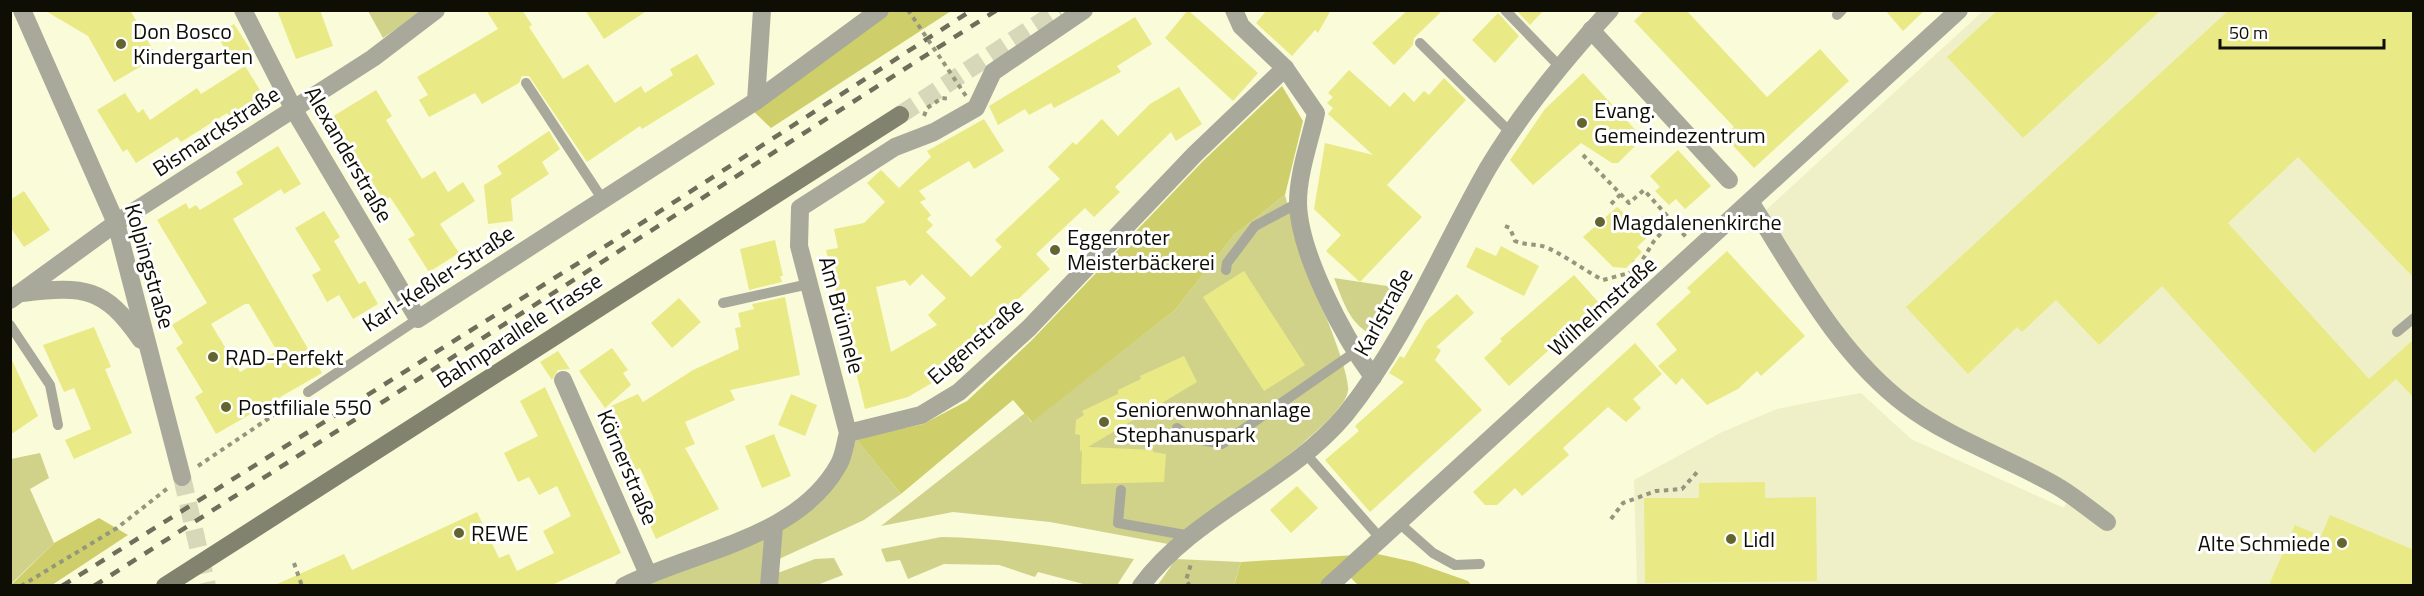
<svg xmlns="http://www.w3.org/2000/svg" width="2424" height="596" font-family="'Titillium Web',sans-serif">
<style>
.built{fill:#eff0c7}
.green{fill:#d1d28a}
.forest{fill:#cece6a}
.building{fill:#e9ea86;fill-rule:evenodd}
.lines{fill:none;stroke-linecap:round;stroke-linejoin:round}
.minor-tunnel{stroke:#d7d7b9;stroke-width:18;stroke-dasharray:18 9;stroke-linecap:butt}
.secondary-tunnel{stroke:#d7d7b9;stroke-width:18;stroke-dasharray:18 9;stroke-linecap:butt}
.path{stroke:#95967e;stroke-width:4;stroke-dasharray:4.5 4.5;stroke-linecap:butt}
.service{stroke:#a8a99b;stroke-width:10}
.minor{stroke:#a8a99b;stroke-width:18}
.tertiary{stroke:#a8a99b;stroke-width:18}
.secondary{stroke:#82836e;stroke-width:18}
.rail{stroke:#6e6e5b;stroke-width:4.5;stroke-dasharray:10 10;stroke-linecap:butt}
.path-bridge{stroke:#95967e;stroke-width:4;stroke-dasharray:4.5 4.5;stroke-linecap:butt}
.poi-dot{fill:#646431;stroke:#fff;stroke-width:2}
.labels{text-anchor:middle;stroke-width:6;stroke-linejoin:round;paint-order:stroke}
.poi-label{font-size:22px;fill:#0e0e04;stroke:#fff;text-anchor:start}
.street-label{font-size:22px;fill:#0e0e04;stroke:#fff}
</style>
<rect width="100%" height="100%" fill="#fafbd9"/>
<!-- built -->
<path class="built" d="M1983,11H2413V585H1637L1634,480L1722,432L1777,409L1822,400L1861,393L1911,439L2064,508L2072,490L1907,401L1829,317L1765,211Z"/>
<!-- green -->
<g class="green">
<path d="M368,11H423L383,38Z"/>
<path d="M1285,195C1293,225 1302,254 1313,283C1320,303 1351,374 1348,391C1343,425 1201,519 1168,544L1050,522L953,512L881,526L1025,413L1031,422L1175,310L1234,235Z"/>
<path d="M1334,278L1407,289L1384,330L1377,336C1351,329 1343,301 1334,278Z"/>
<path d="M856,439L901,494L864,520L779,559L780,528L844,467Z"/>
<path d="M40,453L49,478L30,489L54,543L11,584V459Z"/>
<path d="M769,532L765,585L635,586Z"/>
<path d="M941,537C1006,538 1069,549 1134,559L1117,585H1087L1038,572L1035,577L999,565L944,564L908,579L900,560L886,562L881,549Z"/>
<path d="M834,558L843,575L817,585L775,586V574L815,559Z"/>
<path d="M1176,559L1241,562L1234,585L1157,586Z"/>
</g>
<!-- forest -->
<g class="forest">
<path d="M888,11H951L771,128L751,109Z"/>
<path d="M1282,86L1303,121L1285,195L1234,235L1175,310L1032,422L1013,400L901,494L856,439L923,424L967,401L1031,341L1203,161Z"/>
<path d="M99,518L128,535L52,585H11L54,543Z"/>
<path d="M1373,553L1414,562L1468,581L1471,585H1358L1348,575Z"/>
<path d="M1356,555L1320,585L1234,586L1241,562Z"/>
</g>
<!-- building -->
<g class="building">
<path d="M44,10H130L157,57L114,82L88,36Z"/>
<path d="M277,10H320L333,46L296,59Z"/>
<path d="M486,10H522L532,25L529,27L563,79L588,64L615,103L641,86L645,93L673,75L670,69L697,54L715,84L642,129L640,126L587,162L529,76H522L519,83L482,104L475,93L429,117L419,100L428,95L417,77L498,29Z"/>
<path d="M585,10H648L604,39Z"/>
<path d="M1188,10L1258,73L1233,101L1165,38Z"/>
<path d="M1267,10H1331L1318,33L1315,30L1292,56L1256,23Z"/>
<path d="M1408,10H1443L1414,38L1413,45L1394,65L1372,43Z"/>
<path d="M1516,10H1544L1530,25Z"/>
<path d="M1645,10H1686L1767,97L1820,49L1849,81L1754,168L1724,136L1734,127L1634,21Z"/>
<path d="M1885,10H1925L1903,31Z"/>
<path d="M1998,10H2161L2023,138L1947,57Z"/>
<path d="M2229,10H2414V278L2298,157L2228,223L2369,379L2414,339V398L2396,379L2314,453L2162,286L2099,345L2056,300L2022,332L2017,327L1968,374L1906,307Z"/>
<path d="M1498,13L1519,36L1495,63L1472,40Z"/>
<path d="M1135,17L1152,44L1117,66L1121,72L1054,108L1051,103L1029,115L1025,109L998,125L989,106Z"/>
<path d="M234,24L250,49L232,61L217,35Z"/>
<path d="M245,66L265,98L232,120L227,113L181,142L177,137L136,163L127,149L123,152L97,110L125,93L138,113L143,109L150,120L197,88L201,94Z"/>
<path d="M1349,70L1390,107L1404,92L1414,102L1424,91L1429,95L1444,78L1466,100L1387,185L1422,217L1360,282L1326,251L1341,235L1314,209L1325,143L1373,155L1328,114L1333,108L1327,103L1333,97L1328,93Z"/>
<path d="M1583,73L1643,138L1618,163H1612L1581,143L1533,185L1510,160L1545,109Z"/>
<path d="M1179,87L1202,124L1176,141L1171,132L1115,187L1120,192L1094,217L1085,208L1036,254L1050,269L946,367L949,373L908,397L865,409L826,250L838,248L834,229L864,223L885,202L867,183L881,170L899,188L931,157L927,151L984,119L1004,151L974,169L969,161L919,191L926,199L920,202L931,215L927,219L933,225L926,232L971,277L1002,247L995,240L1060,179L1048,167L1073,142L1076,145L1102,119L1118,136L1150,104ZM922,274L946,298L928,315L937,325L891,352L876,287L905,280L910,286Z"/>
<path d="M376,90L392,116L386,120L422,179L435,171L448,192L463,182L475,201L440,224L459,253L429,272L408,239L415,235L390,197L384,201L348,143L344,146L327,120Z"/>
<path d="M549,131L560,149L542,162L549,174L511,199L513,221L488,224L484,185L502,174L497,166Z"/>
<path d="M278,146L301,184L284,194L281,189L233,219L322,373L216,434L195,397L203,392L176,348L183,343L172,325L207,303L157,220L186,203L189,209L196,205L200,210L243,184L236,172ZM245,304H249L277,351L240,372L211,324Z"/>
<path d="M1678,150L1711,186L1685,209L1676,199L1669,205L1655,191L1660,187L1650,176Z"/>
<path d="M24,191L50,230L24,247L10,227V200Z"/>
<path d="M1617,207L1635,224L1643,216L1655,230L1637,247L1642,252L1626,268L1613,267L1583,237Z"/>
<path d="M324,211L340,237L334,241L359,284L365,281L378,304L353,319L339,295L327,302L312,275L321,270L295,228Z"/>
<path d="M775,240L783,276H780L782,282L749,290L740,249Z"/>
<path d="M1501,246L1539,266L1524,296L1466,267L1476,247L1496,256Z"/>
<path d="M1727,251L1805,336L1761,376L1757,371L1738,389L1707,405L1682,378L1676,385L1658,366L1677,350L1656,324L1691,292L1687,288Z"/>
<path d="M1244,271L1305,365L1264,391L1203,297Z"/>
<path d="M1574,275L1600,304L1509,386L1484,358L1502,341L1500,339Z"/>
<path d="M1457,294L1474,313L1436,347L1441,350L1435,360L1482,410L1370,512L1325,460L1359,431L1355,426L1404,382L1389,373L1400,356L1404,358L1426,321Z"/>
<path d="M785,297L800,375L730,390L735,400L685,422L695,444L685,448L719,509L656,539L641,505L654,499L640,468L626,474L613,446L622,442L600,411L638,394L643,402L693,370L739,349L735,328L741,327L738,313L754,309L752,304Z"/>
<path d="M679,298L701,322L672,348L651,323Z"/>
<path d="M94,327L111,367L105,369L132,433L74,459L65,440L91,429L74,388L64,392L43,345Z"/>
<path d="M1635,343L1662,374L1633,399L1641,408L1626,422L1608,407L1563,448L1569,455L1522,496L1515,488L1497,505H1485L1473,492Z"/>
<path d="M612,348L628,370L623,373L631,385L605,408L579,371Z"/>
<path d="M558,351L570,369L558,370L552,380L540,362Z"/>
<path d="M10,356L38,416L10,435Z"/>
<path d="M1184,356L1197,382L1088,447L1153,450V452L1166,454L1164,482L1081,484L1082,450L1080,452V435L1075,434L1076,420L1084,415L1082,411L1118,394V390L1141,379L1140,376Z"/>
<path d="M545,387L621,553L552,585H275L344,554L352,570L477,512L499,558L509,554L517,571L554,553L543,531L571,516L557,486L539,495L529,477L518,482L504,453L538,436L520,401Z"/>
<path d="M791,394L817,405L805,436L778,425Z"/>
<path d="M774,434L791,476L762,488L745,446Z"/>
<path d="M1765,482V498L1816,497L1817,581L1645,583L1644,498H1699V483Z"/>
<path d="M1297,486L1318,508L1291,533L1270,510Z"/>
<path d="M2330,515L2414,550V585H2269L2295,525L2321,536Z"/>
</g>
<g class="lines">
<!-- minor-tunnel -->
<path class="minor-tunnel" d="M182,477L207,586"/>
<!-- secondary-tunnel -->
<path class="secondary-tunnel" d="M900,115L1059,10"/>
<!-- path -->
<g class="path">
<path d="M924,116L927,108L942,98L950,99"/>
<path d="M1583,155L1629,203L1644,190L1686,237"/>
<path d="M1611,204L1621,194"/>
<path d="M1505,226L1510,228L1515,241C1527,246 1536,243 1548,248C1567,257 1584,270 1603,280L1629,273L1638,267L1633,261"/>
<path d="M1638,267L1654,241L1672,221"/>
<path d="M198,466L296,400"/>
<path d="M1611,519L1623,503L1656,491L1682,489L1699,470"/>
<path d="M294,563L302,586"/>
<path d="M21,586L117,528L168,488"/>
<path d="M1190,586L1186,580L1192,561"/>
</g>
<!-- service -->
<g class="service">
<path d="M1505,10L1561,68"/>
<path d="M1837,15L1842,10"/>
<path d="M1420,43L1511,133"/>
<path d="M526,83L603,200"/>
<path d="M1226,270L1227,263L1255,226L1298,203"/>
<path d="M723,303L809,284"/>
<path d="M10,325L50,385L58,425"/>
<path d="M2397,332L2414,318"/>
<path d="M308,392L418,319"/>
<path d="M1177,428L1191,438L1222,444L1355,352"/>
<path d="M1306,454L1381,539"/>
<path d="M1121,490L1118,523L1191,536"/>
<path d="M1399,523L1433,553L1455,565L1480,564"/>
</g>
<!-- minor -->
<g class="minor">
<path d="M22,10L116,223L182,477"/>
<path d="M243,10L294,110L418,319L756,101L880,10"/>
<path d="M1234,10L1241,26L1285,68L1316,113C1310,141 1298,173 1298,203C1299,253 1343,336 1373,377"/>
<path d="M1591,30L1729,180"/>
<path d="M756,101L762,10"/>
<path d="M1751,203C1796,273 1838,354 1906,405C1951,439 2006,457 2055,485C2073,495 2090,510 2107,522"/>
<path d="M22,293C84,286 104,286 141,340"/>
<path d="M10,300L116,223L373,58L436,10"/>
<path d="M563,380L648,574"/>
<path d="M848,433L921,415L959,392L1029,328L1195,154L1285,68"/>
<path d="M624,586C695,550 798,539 839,464C844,455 845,443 848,433L799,246L800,208L895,147L934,132L976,108L993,72L1084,10"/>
<path d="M769,586L774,526"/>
</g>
<!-- tertiary -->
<g class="tertiary">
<path d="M1141,586C1194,514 1287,484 1345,415C1405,341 1441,250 1488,168C1522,111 1565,59 1610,10"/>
<path d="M1329,586L1959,10"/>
</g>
<!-- secondary -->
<path class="secondary" d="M165,586L900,115"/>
<!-- rail -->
<g class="rail">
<path d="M62,586L620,237L972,10"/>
<path d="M94,586L997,10"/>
</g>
<!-- path-bridge -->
<path class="path-bridge" d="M908,10L966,96"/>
</g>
<!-- markers -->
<g class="poi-dot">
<circle cx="121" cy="44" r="6"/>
<circle cx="1582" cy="123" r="6"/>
<circle cx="1600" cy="222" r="6"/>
<circle cx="1055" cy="250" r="6"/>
<circle cx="213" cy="357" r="6"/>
<circle cx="226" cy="407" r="6"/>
<circle cx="1104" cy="422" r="6"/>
<circle cx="459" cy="533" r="6"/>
<circle cx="1731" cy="539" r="6"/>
<circle cx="2342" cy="543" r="6"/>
</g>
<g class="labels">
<!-- poi labels -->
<g class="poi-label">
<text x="133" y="39">Don Bosco<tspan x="133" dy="25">Kindergarten</tspan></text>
<text x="1594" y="118">Evang.<tspan x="1594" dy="25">Gemeindezentrum</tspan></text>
<text x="1612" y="230">Magdalenenkirche</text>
<text x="1067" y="245">Eggenroter<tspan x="1067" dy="25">Meisterbäckerei</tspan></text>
<text x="225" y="365">RAD-Perfekt</text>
<text x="238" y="415">Postfiliale 550</text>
<text x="1116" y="417">Seniorenwohnanlage<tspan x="1116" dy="25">Stephanuspark</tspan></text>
<text x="471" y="541">REWE</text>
<text x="1743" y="547">Lidl</text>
<text x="2330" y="551" text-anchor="end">Alte Schmiede</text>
</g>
<!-- street labels -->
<g class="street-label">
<text transform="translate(216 131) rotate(-33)" y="8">Bismarckstraße</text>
<text transform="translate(349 154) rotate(60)" y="8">Alexanderstraße</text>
<text transform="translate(150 266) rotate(74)" y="8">Kolpingstraße</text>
<text transform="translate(438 278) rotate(-33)" y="8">Karl-Keßler-Straße</text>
<text transform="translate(1602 306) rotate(-42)" y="8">Wilhelmstraße</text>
<text transform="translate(1383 312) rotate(-61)" y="8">Karlstraße</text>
<text transform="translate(842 315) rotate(75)" y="8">Am Brünnele</text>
<text transform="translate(519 330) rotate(-33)" y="8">Bahnparallele Trasse</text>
<text transform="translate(975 341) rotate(-41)" y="8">Eugenstraße</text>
<text transform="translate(628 467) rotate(67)" y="8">Körnerstraße</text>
</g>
</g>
<!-- border -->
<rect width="2424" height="596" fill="none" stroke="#0e0e04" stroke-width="24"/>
<!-- scale -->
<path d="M2220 39v9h164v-9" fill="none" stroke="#0e0e04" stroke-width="3"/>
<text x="2229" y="39" font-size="18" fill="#0e0e04" stroke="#ffffff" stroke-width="4.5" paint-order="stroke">50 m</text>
</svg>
